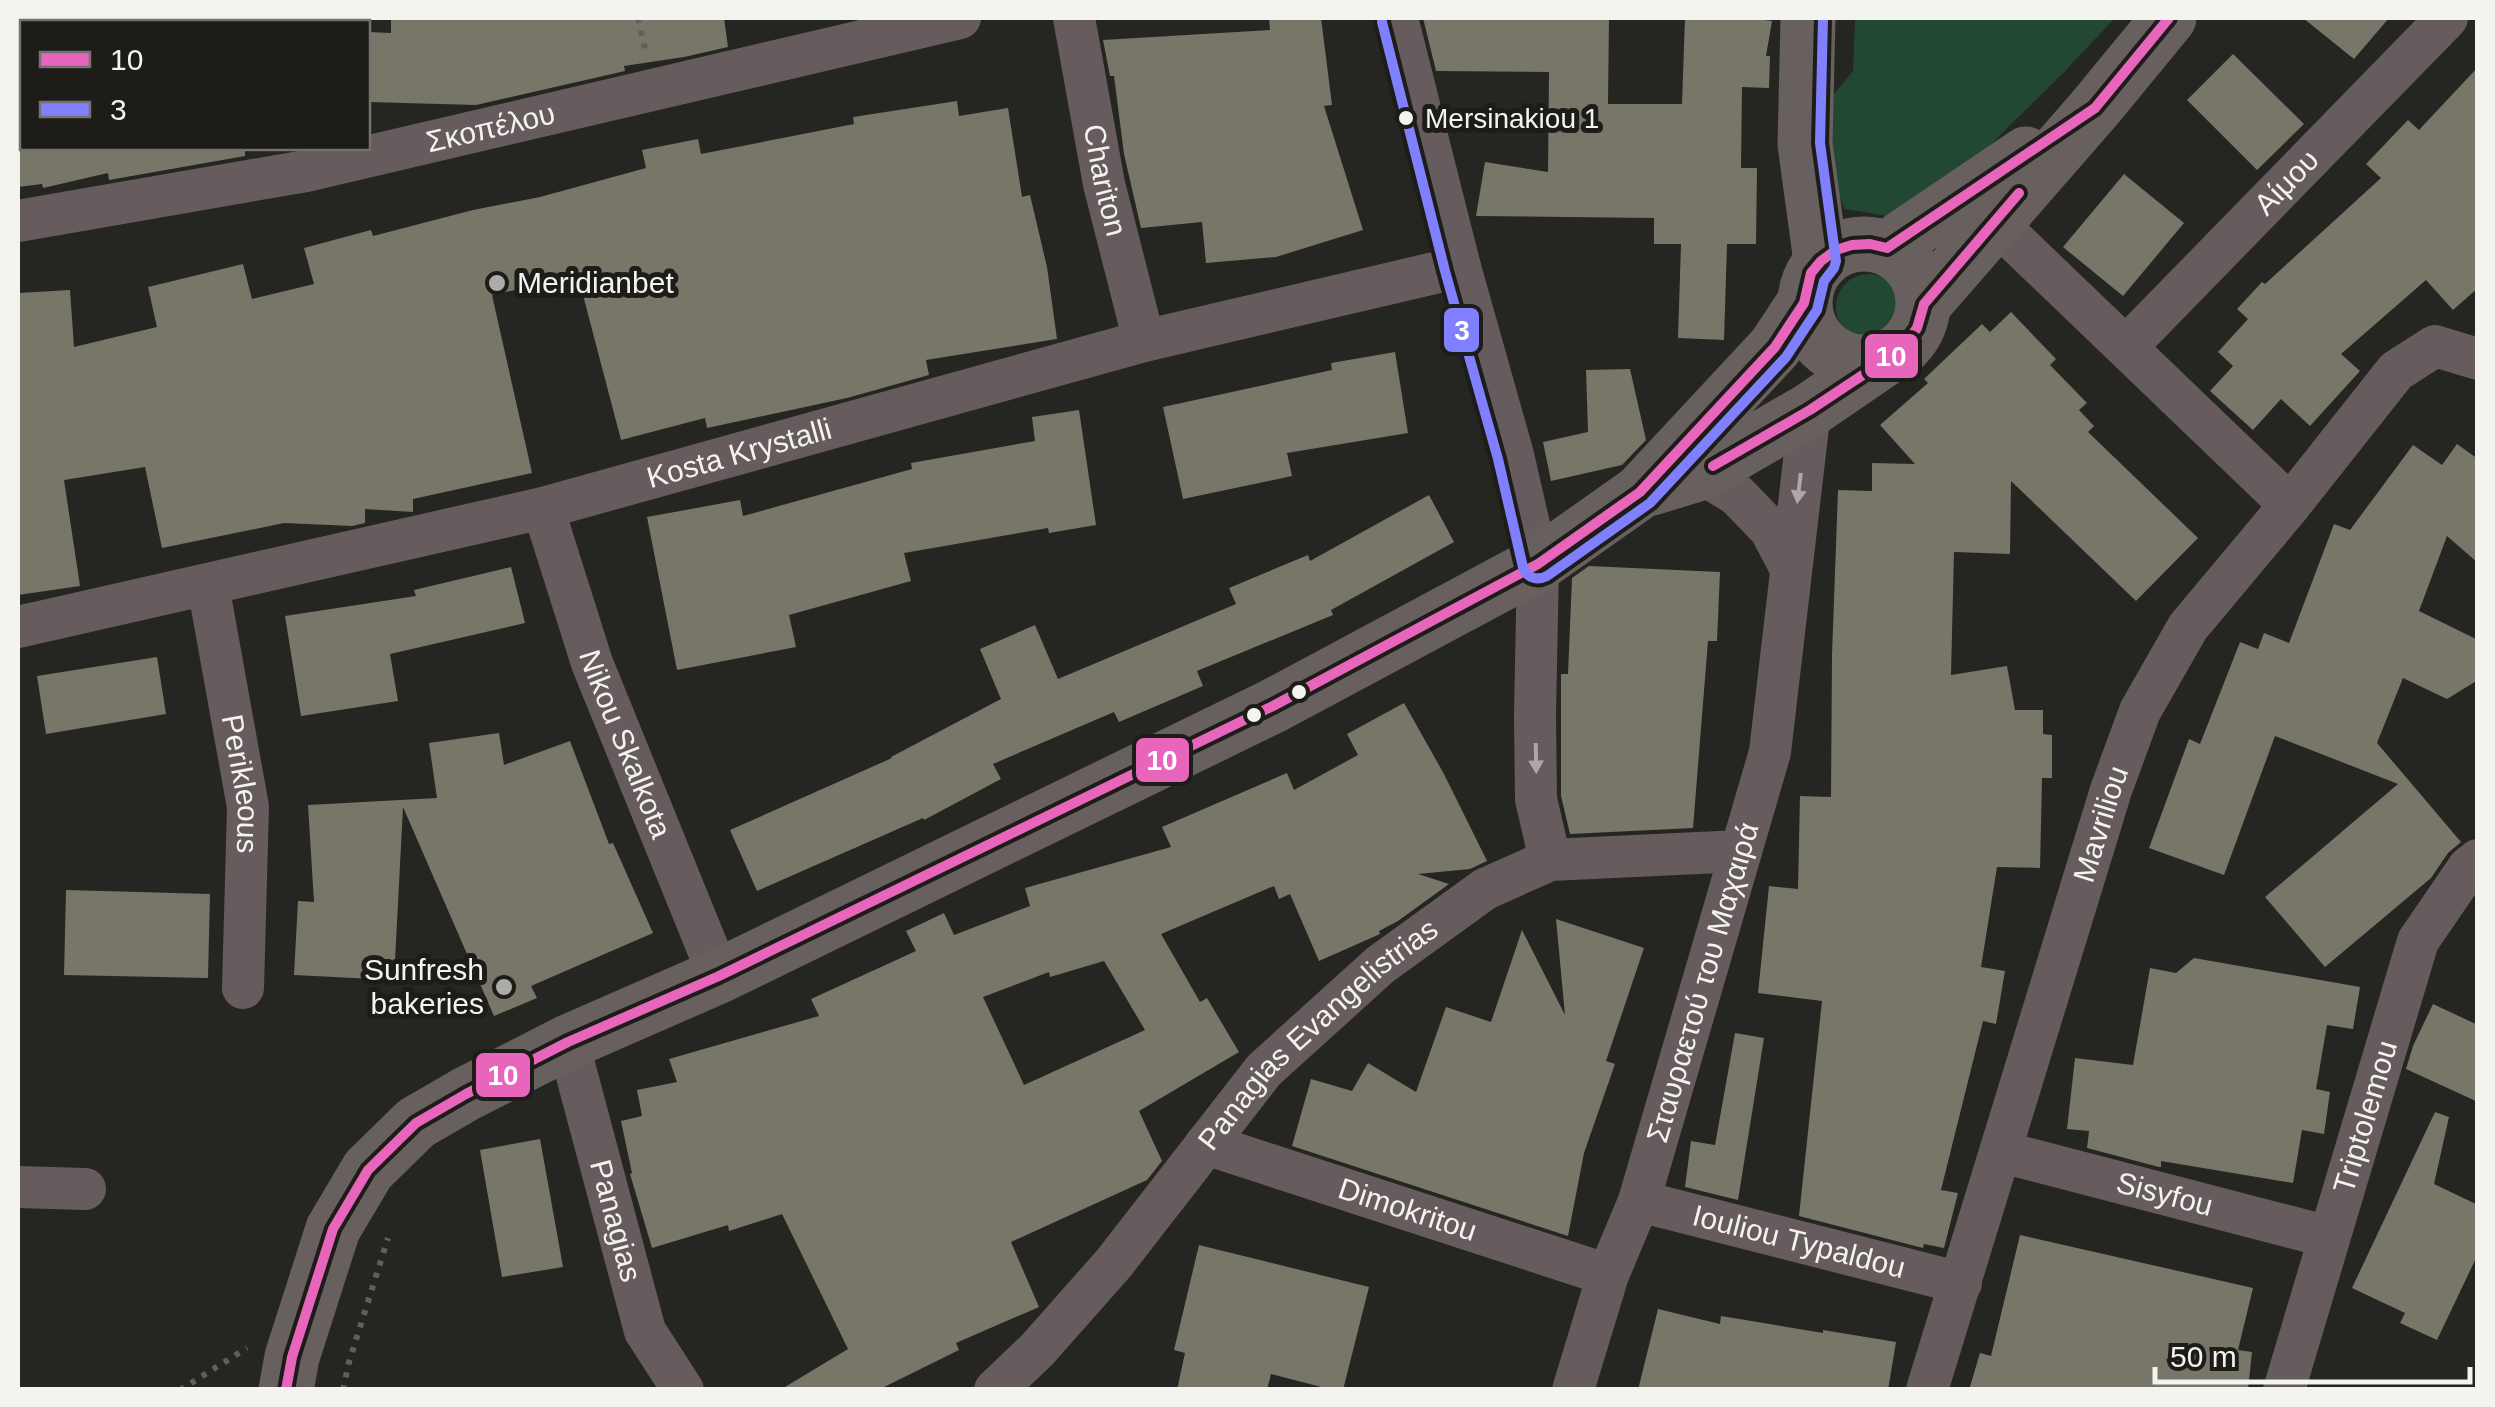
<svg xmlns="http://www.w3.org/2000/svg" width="2495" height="1407" font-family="Arial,sans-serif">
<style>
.green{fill:#224832}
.building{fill:#787668;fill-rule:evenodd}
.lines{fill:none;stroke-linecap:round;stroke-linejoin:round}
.path{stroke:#625e5e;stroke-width:6;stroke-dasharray:5 8;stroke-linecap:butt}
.street{stroke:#665c5e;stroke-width:42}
.secondary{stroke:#685f5f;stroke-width:55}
.bus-1-casing{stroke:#1d1c18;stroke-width:18}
.bus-2-casing{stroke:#1d1c18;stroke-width:18}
.bus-1{stroke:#e766bb;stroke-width:10}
.bus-2{stroke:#8080ff;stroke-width:10}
.oneway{fill:#aca8a7}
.bus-dot{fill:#f3f3f0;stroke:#1d1c18;stroke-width:4}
.poi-dot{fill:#ababa8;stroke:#1d1c18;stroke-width:4}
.labels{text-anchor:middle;stroke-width:10;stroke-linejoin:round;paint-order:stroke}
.bus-label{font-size:28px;fill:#f3f3f0;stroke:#1d1c18;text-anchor:start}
.street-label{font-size:30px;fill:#f3f3f0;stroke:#1d1c18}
.poi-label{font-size:30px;fill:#f3f3f0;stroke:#1d1c18;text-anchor:start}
.line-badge{stroke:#1d1c18;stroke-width:4}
.badge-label{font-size:28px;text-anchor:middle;font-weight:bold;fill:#fff}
</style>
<rect width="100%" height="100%" fill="#252522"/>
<!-- green -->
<g class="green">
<path d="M1855,18H2115L2065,71L1957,178L1899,218L1845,209L1821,161L1824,106L1853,71Z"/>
<circle cx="1869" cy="307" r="33"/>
</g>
<!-- building -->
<g class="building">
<path d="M391,18L464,20L463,18H724L728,47L684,57L624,66L625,71L476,105L368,102V32L391,33Z"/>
<path d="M1269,18H1321L1332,105L1324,106L1363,230L1276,257L1206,263L1202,222L1141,228L1124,154L1114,76H1110L1103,40L1270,30Z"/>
<path d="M1423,18H1609L1608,104H1682L1685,18H1747L1772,21L1766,56H1770L1769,88L1742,87L1741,168H1757L1756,244H1727L1724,340L1678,338L1681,244H1654V218L1476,216L1485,162L1548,172L1549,72L1436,71Z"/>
<path d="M2303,18H2389L2354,59Z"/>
<path d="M2233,54L2304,124L2257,170L2187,100Z"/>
<path d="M2478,67V288L2453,310L2426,280L2341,354L2360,371L2310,426L2281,399L2253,430L2210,391L2233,366L2218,352L2248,319L2237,309L2262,282L2265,284L2381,178L2366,164L2408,120L2419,130Z"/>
<path d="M957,101L959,116L1008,108L1022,197L1030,195L1047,267L1057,339L926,360L929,375L847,398L707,428L705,418L621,440L578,276L492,295L532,473L413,499V512L365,509V523L352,526L284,523L162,548L145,467L64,480L80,586L18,595V293L70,290L74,347L157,327L148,287L243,264L252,299L314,284L304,248L371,230L373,236L473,210L540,197L646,168L642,150L698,139L701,154L854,124L853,117Z"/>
<path d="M18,148H245V156L109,180L108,173L43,188L42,184L18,187Z"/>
<path d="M2124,174L2184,223L2123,296L2063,247Z"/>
<path d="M2011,312L2056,359L2050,365L2087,403L2079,410L2094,426L2088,432L2198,538L2136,601L2011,481L2010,554L1954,552L1951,675L2007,666L2015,710H2043V734L2052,735V778H2042L2040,868L1997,867L1981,967L2005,971L1996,1024L1983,1021L1941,1190L1958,1193L1944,1248L1924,1244L1923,1248L1799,1216L1822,1001L1758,993L1769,886L1798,889L1800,796L1831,797L1832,655L1838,490L1872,491V463L1915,464L1880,425L1928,383L1924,379L1982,324L1990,332Z"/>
<path d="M1395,352L1408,433L1287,453L1292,476L1183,499L1163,407L1332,370L1331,363Z"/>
<path d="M1630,369L1646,440L1622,465L1551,481L1543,442L1588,432L1586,370Z"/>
<path d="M1079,410L1096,525L1049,533L1048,528L904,553L911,581L789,615L796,647L677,670L647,517L740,500L743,516L912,469L911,463L1035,441L1032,417Z"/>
<path d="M2457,444L2478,459V563L2447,536L2419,611L2478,640V680L2447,699L2403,678L2377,743L2461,842L2448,853L2431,878L2325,967L2265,897L2398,784L2275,736L2224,875L2149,848L2189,739L2200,744L2240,642L2258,649L2264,633L2289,643L2334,524L2350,530L2413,445L2442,465Z"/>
<path d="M1429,495L1454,542L1331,610L1333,615L1197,671L1203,686L1119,722L1114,712L993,764L1001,779L924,820L923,818L757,891L730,830L892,758L891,757L1001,699L980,649L1035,625L1058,679L1236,604L1229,588L1308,555L1310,561Z"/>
<path d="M1589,566L1720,572L1717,641H1708L1693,828L1570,834L1561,796V674H1568L1572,578Z"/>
<path d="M511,567L525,623L390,654L398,701L301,716L285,616L416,596L414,590Z"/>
<path d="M157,657L166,714L46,734L37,676Z"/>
<path d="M1404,703L1444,774L1487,861L1470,869L1418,874L1449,884L1398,921L1379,931L1380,934L1319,961L1290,894L1279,899L1274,886L1161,934L1200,1002L1207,998L1239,1052L1139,1111L1162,1161L1147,1180L1011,1242L1039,1307L956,1343L959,1350L878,1390H780L848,1349L782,1214L729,1231L728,1225L652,1248L630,1174L632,1173L621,1121L642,1116L637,1090L677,1082L669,1059L819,1016L811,999L916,951L906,931L944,913L954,935L1030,906L1025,888L1171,847L1162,827L1287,773L1294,790L1358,755L1347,734ZM1104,961L1145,1030L1024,1085L983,997L1049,972L1050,977Z"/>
<path d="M499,733L504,765L570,741L609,844L613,843L653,933L531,986L537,998L494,1016L403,807L394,980L294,975L298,901L314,902L308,805L437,798L429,743Z"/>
<path d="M66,890L210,894L208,978L64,975Z"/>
<path d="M1556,919L1644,948L1606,1061L1615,1064L1584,1153L1568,1236L1292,1146L1311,1079L1352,1091L1368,1063L1416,1092L1446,1007L1491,1022L1522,930L1565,1015Z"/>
<path d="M2194,958L2360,987L2353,1029L2327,1025L2316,1089L2330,1092L2324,1134L2302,1130L2293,1183L2161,1161V1167H2159L2087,1148L2089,1131L2067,1129L2075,1058L2133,1065L2150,968L2176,973Z"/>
<path d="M2433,1004L2478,1025V1102L2406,1069L2413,1046Z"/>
<path d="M1735,1033L1764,1038L1738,1200L1685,1187L1691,1141L1715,1145Z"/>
<path d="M2435,1112L2449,1117L2434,1184L2478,1205V1254L2437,1340L2400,1323L2405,1313L2352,1288Z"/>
<path d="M540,1139L563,1267L502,1277L480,1150Z"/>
<path d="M2020,1235L2253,1288L2238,1350L2252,1352L2248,1390H1969L1980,1353L1991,1356Z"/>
<path d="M1199,1245L1369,1287L1343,1390H1333L1271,1374L1267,1390H1177L1185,1353L1174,1350Z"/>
<path d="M1658,1309L1720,1324L1721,1316L1823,1333V1330L1896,1342L1888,1390H1638Z"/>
</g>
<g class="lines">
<!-- path -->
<g class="path">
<path d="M638,18L645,49"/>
<path d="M180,1390L247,1348"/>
<path d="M343,1390L349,1362L388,1238"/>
</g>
<!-- street -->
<g class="street">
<path d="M274,18L275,22"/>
<path id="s1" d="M1074,18L1104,184L1144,341"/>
<path d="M1397,18L1460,267L1513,455L1538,564L1535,714L1536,799L1550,860"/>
<path id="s2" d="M18,221L306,171L960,18"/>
<path d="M1994,221L2290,505"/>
<path id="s3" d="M2126,347L2447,18"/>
<path d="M1701,473L1737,495L1770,529L1790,567"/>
<path id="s4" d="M543,508L592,663L719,976"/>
<path id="s5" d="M208,585L248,807L243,988"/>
<path id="s6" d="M18,627L543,508L1144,341L1460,267"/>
<path id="s7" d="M568,1042L645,1331L683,1390"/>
<path id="s8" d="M1206,1144L1608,1275"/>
<path id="s9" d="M2002,1152L2329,1237"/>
<path d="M18,1187L85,1189"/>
<path id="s10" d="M1639,1201L1961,1283"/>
<path id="s11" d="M995,1390L1037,1350L1114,1263L1264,1070L1380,965L1485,889L1550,860L1741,851"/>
<path id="s12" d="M1573,1390L1608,1275L1639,1201L1770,752L1810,410"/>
<path id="s13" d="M1927,1390L2111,790L2140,711L2188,627L2290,505L2396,371L2435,346L2478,359"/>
<path id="s14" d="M2284,1390L2418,941L2468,868L2478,860"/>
</g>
<!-- secondary -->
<g class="secondary">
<path d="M1808,18L1805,144L1821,261"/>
<circle cx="1864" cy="303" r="59"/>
<path d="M1887,248L2026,154"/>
<path d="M1924,304L2095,108L2169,18"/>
<path d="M1652,488L1701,473L1810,410L1886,358"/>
<path d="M286,1390L292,1357L333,1229L368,1170L416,1123L466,1094L568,1042L719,976L1273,706L1538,564L1640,492L1775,347L1804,303"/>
</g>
<defs>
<g id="bus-1">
<path d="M1713,466L1810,410L1902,349L1917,328L1924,304L2019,193"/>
<path d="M286,1390L292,1357L333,1229L368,1170L416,1123L466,1094L568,1042L719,976L1273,706L1538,564L1640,492L1775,347L1804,303L1811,273L1821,261L1836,250L1852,245L1870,244L1887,248L2095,108L2169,18"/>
</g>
<path id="bus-2" d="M1382,22L1445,271L1498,459L1523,567C1527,578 1537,581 1547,576L1650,503L1786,357L1817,310L1824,281L1834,268L1836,261L1820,143L1823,18"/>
</defs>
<!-- bus-1 casing -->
<use href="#bus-1" class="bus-1-casing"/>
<!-- bus-2 casing -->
<use href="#bus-2" class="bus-2-casing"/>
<!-- bus-1 -->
<use href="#bus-1" class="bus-1"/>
<!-- bus-2 -->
<use href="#bus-2" class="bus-2"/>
</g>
<!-- one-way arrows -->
<defs><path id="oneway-solid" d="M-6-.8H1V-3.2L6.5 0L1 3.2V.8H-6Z" transform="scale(2.5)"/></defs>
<g class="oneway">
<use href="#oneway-solid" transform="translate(1799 488) rotate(97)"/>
<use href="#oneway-solid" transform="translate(1536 758) rotate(89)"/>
</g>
<!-- markers -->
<g class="bus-dot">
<circle cx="1406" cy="118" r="9"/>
<circle cx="1299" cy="692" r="9"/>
<circle cx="1254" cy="715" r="9"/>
</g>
<g class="poi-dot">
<circle cx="497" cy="283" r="10"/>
<circle cx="504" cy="987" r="10"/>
</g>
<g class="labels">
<!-- bus labels -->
<g class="bus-label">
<text x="1425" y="128">Mersinakiou 1</text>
</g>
<!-- street labels -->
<g class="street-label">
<text dy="10" stroke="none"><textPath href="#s2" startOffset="482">Σκοπέλου</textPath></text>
<text dy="10" stroke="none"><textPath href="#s1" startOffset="165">Chariton</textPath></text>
<text dy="10" stroke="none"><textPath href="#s3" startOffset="230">Αίμου</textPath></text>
<text dy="10" stroke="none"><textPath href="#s6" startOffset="742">Kosta Krystalli</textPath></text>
<text dy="10" stroke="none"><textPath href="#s4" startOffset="250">Nikou Skalkota</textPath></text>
<text dy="10" stroke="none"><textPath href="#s5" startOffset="202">Perikleous</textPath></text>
<text dy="10" stroke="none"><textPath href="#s13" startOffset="592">Mavriliou</textPath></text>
<text dy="10" stroke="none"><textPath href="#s12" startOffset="428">Σταυραετού του Μαχαιρά</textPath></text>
<text dy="10" stroke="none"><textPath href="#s11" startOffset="482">Panagias Evangelistrias</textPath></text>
<text dy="10" stroke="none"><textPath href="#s14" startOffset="285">Triptolemou</textPath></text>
<text dy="10" stroke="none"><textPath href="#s9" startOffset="168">Sisyfou</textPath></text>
<text dy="10" stroke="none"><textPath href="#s8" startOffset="212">Dimokritou</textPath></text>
<text dy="10" stroke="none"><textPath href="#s7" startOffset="185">Panagias</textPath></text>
<text dy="10" stroke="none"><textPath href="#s10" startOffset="165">Iouliou Typaldou</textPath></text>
</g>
<!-- poi labels -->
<g class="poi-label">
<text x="517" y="293">Meridianbet</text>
<text x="484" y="980" text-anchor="end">Sunfresh<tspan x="484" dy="34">bakeries</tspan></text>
</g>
</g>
<g class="line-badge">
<rect x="1442" y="306" width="39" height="48" rx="10" fill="#8080ff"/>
<rect x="1863" y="332" width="57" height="48" rx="10" fill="#e766bb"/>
<rect x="1134" y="736" width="57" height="48" rx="10" fill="#e766bb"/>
<rect x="474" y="1051" width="58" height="48" rx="10" fill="#e766bb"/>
</g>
<g class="badge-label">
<text x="1462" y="340">3</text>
<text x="1891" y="366">10</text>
<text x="1162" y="770">10</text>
<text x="503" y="1085">10</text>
</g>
<!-- border -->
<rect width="2495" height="1407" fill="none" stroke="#f3f3f0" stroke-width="40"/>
<!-- legend -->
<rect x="20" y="20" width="350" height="130" fill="#1d1c18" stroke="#73726e" stroke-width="2.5"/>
<rect x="40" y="52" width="50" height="15" fill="#e766bb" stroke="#73726e" stroke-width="2.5"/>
<text x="110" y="70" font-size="30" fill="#f3f3f0">10</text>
<rect x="40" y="102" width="50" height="15" fill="#8080ff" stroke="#73726e" stroke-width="2.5"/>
<text x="110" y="120" font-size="30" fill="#f3f3f0">3</text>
<!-- scale -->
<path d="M2155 1367v15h315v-15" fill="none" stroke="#f3f3f0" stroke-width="5"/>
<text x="2170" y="1367" font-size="30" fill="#f3f3f0" stroke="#1d1c18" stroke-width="8" paint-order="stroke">50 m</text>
</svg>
